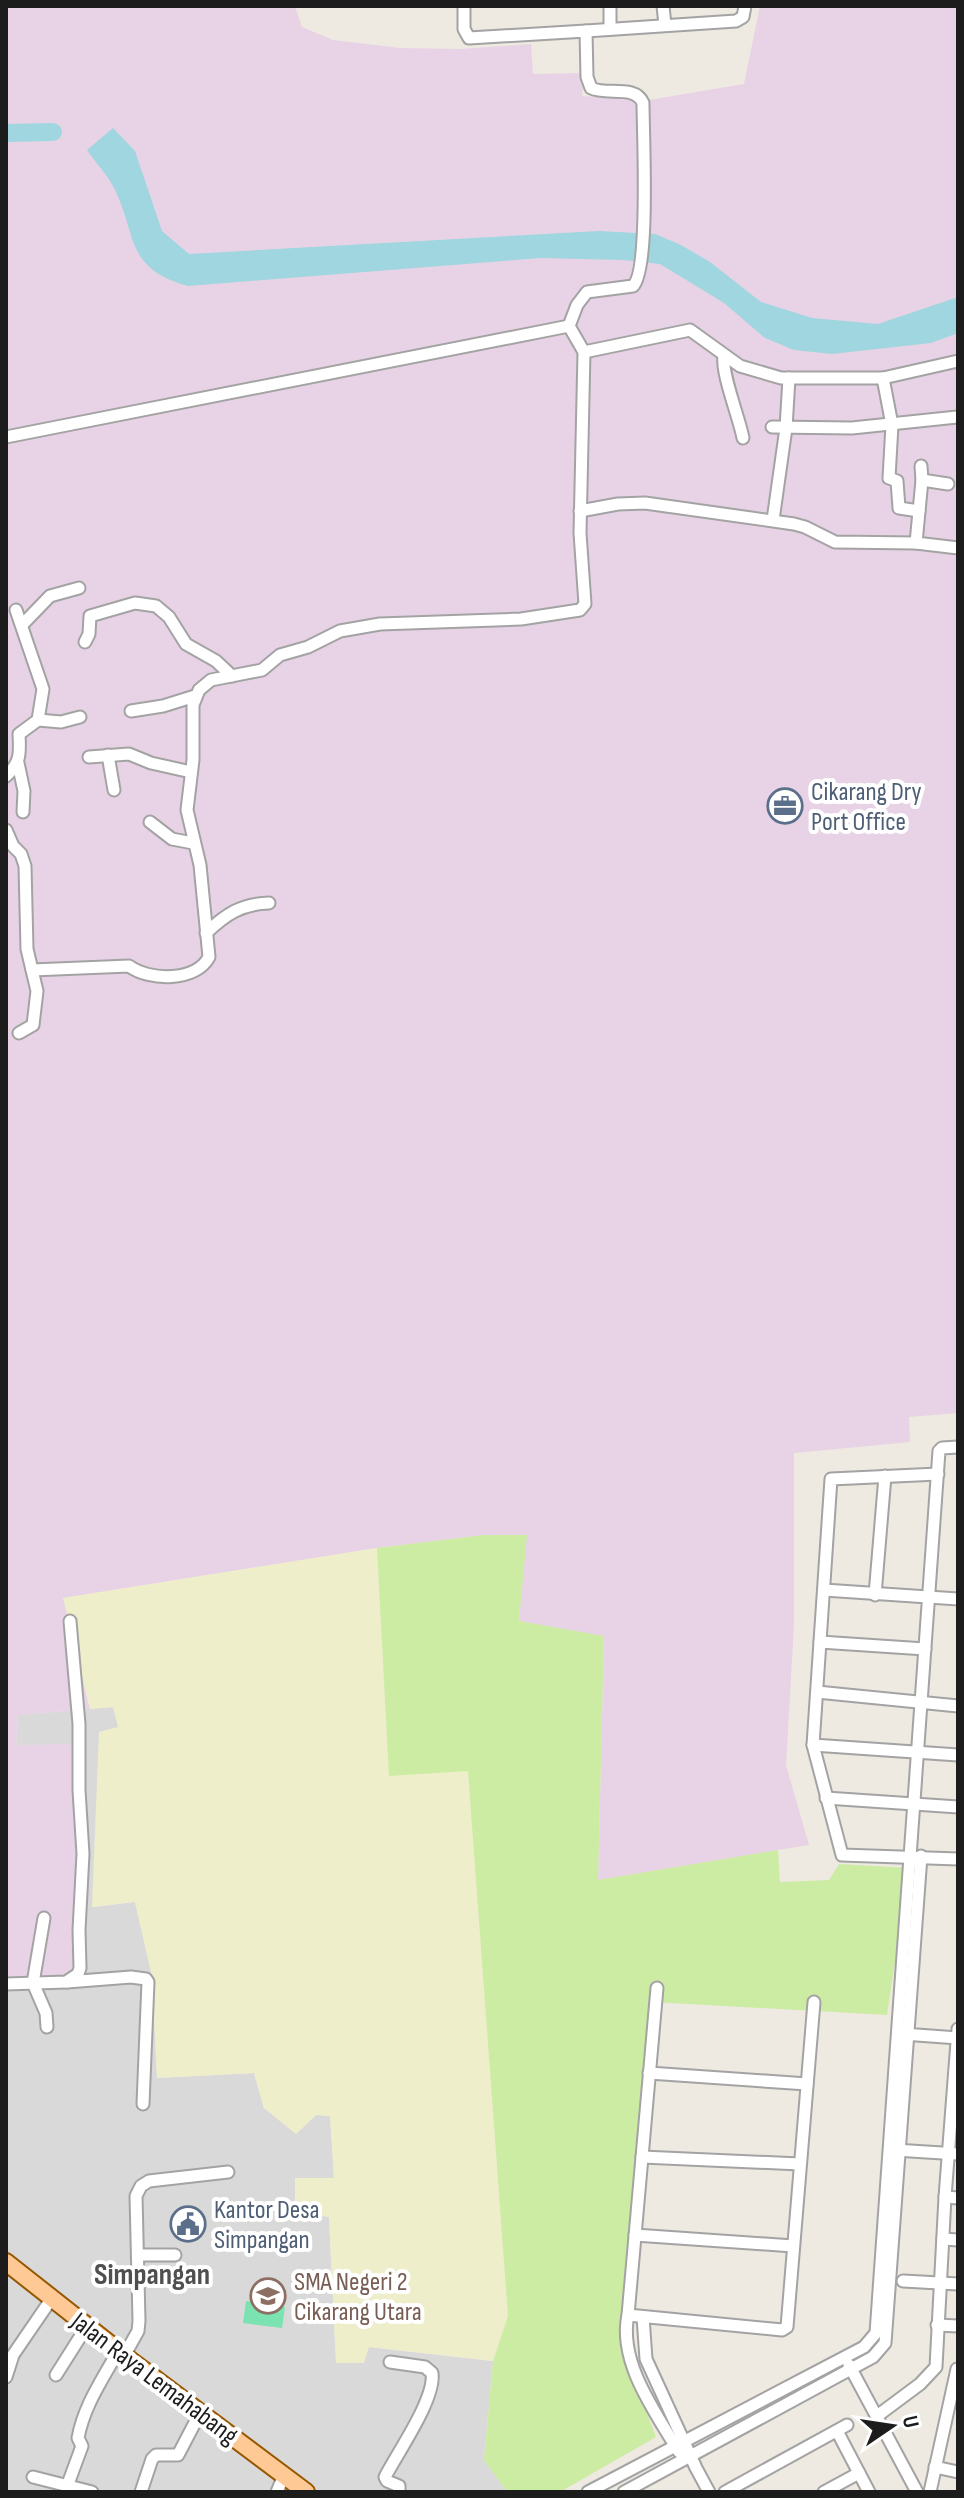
<svg xmlns="http://www.w3.org/2000/svg" width="964" height="2498" font-family="'Sofia Sans Condensed',sans-serif">
<style>
.residential{fill:#dad9d9}
.industrial{fill:#e8d3e6}
.farmland{fill:#efeecb}
.grass{fill:#cdeca3}
.pitch{fill:#7ae3b1}
.water{fill:#9fd6df}
.lines{fill:none;stroke-linecap:round;stroke-linejoin:round}
.river{stroke:#9fd6df;stroke-width:18}
.street-casing{stroke:#a3a3a3;stroke-width:15}
.primary-casing{stroke:#955700;stroke-width:20}
.street{stroke:#fff;stroke-width:11}
.primary{stroke:#ffc996;stroke-width:16}
.labels{text-anchor:middle;stroke-width:8;stroke-linejoin:round;paint-order:stroke}
.service-label{font-size:26px;fill:#4e5e75;stroke:#fff;text-anchor:start}
.education-label{font-size:26px;fill:#785e54;stroke:#fff;text-anchor:start}
.street-label{font-size:26px;fill:#1c1c1c;stroke:#fff}
.quarter-label{font-size:30px;font-weight:bold;fill:#4f4f4f;stroke:#fff}
</style>
<rect width="100%" height="100%" fill="#eee9e1"/>
<!-- residential -->
<path class="residential" d="M113,1707L119,1727L93,1907L135,1902L152,1976L157,2078L254,2073L264,2108L296,2134L316,2115L330,2116L334,2178L296,2211L329,2217L336,2362L368,2347L493,2361L484,2459L507,2492H6V1977L75,1978L79,1744L16,1746L18,1715Z"/>
<!-- industrial -->
<path class="industrial" d="M6,6H295L302,27L333,40L400,48L460,49L531,44L533,74L584,73L582,96L643,101L744,84L760,6H958V1413L909,1417L910,1442L794,1453V1625L786,1765L809,1845L598,1880L604,1637L519,1621L526,1535H484L377,1548L64,1598L90,1709L18,1715L16,1745L80,1744L76,1978L6,1977Z"/>
<!-- farmland -->
<path class="farmland" d="M377,1548L389,1775L468,1770L508,2316L493,2361L369,2347L364,2363H336L329,2217L295,2211V2178H334L330,2116L316,2115L296,2134L264,2108L254,2073L157,2078L152,1976L135,1902L92,1907L99,1732L118,1727L113,1707L90,1709L63,1598Z"/>
<!-- grass -->
<path class="grass" d="M484,1535H527L519,1621L604,1636L598,1880L778,1850L780,1882L829,1880L839,1864L909,1868L887,2015L653,2002L620,2341L656,2437L560,2492H507L484,2460L493,2361L508,2316L468,1771L389,1776L377,1548Z"/>
<!-- pitch -->
<path class="pitch" d="M246,2301L285,2307L282,2328L243,2323Z"/>
<!-- water -->
<path class="water" d="M113,128L135,151L162,231L189,254L599,231L655,234L681,245L710,262L761,302L812,318L878,324L958,297V333L931,343L832,354L794,350L765,338L724,303L660,264L623,260L541,258L188,286C123,268 138,234 113,186C106,173 95,162 87,150Z"/>
<g class="lines">
<!-- river -->
<path class="river" d="M6,133L53,132"/>
<defs>
<g id="street">
<path d="M610,6V29"/>
<path d="M663,6L665,25"/>
<path d="M586,31L736,21L743,17L745,6"/>
<path d="M584,352L690,330L740,366L781,378H883L958,361"/>
<path d="M724,356C721,373 739,417 743,438"/>
<path d="M883,378L892,425L889,478L897,481L899,508L919,511"/>
<path d="M772,427L852,428L957,417"/>
<path d="M6,437L569,326"/>
<path d="M922,480L948,484"/>
<path d="M580,511L618,504L645,503L794,524L805,527L835,542L916,543L958,548"/>
<path d="M773,520L786,428L789,378"/>
<path d="M916,543L922,480L921,466"/>
<path d="M22,625L50,596L79,588"/>
<path d="M85,642L89,634L90,616L135,603L156,606L169,617L186,644L216,661L232,676"/>
<path d="M131,711L163,706L195,696"/>
<path d="M38,720L61,722L80,717"/>
<path d="M108,755L114,790"/>
<path d="M89,757L129,754L151,763L191,772"/>
<path d="M18,763L24,791L23,812"/>
<path d="M6,776C21,763 20,752 19,734L38,720L43,689L16,610"/>
<path d="M150,822L172,839L193,843"/>
<path d="M6,830L13,846L21,854L25,866L27,949L37,991L33,1025L19,1033"/>
<path d="M206,933C226,914 241,904 269,903"/>
<path d="M32,970L129,966C149,981 196,982 209,957L200,865L187,810L193,760V705L199,690L211,680L262,670L280,655L308,647L340,631L380,624L521,619L580,610L585,604L580,533L584,352L569,326L577,305L587,292L633,286C650,270 643,134 643,103C635,84 606,96 591,88L587,77L586,31L469,38L464,29V6"/>
<path d="M938,1474L831,1479L813,1745L842,1855L958,1859"/>
<path d="M824,1590L958,1599"/>
<path d="M875,1595L885,1476"/>
<path d="M820,1642L925,1649"/>
<path d="M817,1692L958,1706"/>
<path d="M813,1745L958,1755"/>
<path d="M826,1798L958,1807"/>
<path d="M44,1918L33,1983L46,2013L47,2027"/>
<path d="M67,1982L131,1977L146,1979L148,1982L143,2104"/>
<path d="M6,1984L66,1982L78,1974L80,1968L79,1930L83,1854L79,1790V1724L70,1621"/>
<path d="M657,1988L628,2315L782,2330L787,2327L814,2002"/>
<path d="M903,2034L958,2038"/>
<path d="M649,2073L807,2084"/>
<path d="M895,2150L958,2154"/>
<path d="M642,2157L800,2164"/>
<path d="M945,2197L958,2198"/>
<path d="M635,2235L793,2246"/>
<path d="M943,2239L958,2240"/>
<path d="M139,2255H175"/>
<path d="M903,2281L958,2284"/>
<path d="M628,2315C618,2362 655,2412 679,2452"/>
<path d="M643,2317L646,2359L696,2468L709,2492"/>
<path d="M937,2325L958,2326"/>
<path d="M124,2356L138,2331L139,2321L136,2196L141,2186L149,2181L228,2172"/>
<path d="M390,2362L425,2367L432,2373C436,2398 398,2452 385,2477L387,2481L399,2486V2492"/>
<path d="M849,2365L917,2492"/>
<path d="M56,2375L87,2326"/>
<path d="M6,2377L13,2355L52,2298"/>
<path d="M877,2416L920,2384L936,2367L945,2197L958,2029"/>
<path d="M837,2431L869,2492"/>
<path d="M935,2467L958,2472"/>
<path d="M33,2477L92,2492"/>
<path d="M68,2484L82,2446L78,2438C84,2405 103,2379 118,2351"/>
<path d="M141,2492L152,2459L156,2455H178L200,2413"/>
<path d="M277,2492L284,2475"/>
<path d="M588,2492L864,2347L876,2333L939,1451L942,1448L958,1447"/>
<path d="M624,2492L873,2357L885,2343L921,1856"/>
<path d="M725,2492L847,2425"/>
<path d="M824,2492L859,2473"/>
<path d="M930,2492L957,2369"/>
</g>
<path id="primary" d="M6,2262L134,2363L306,2492"/>
</defs>
<!-- street casing -->
<use href="#street" class="street-casing"/>
<!-- primary casing -->
<use href="#primary" class="primary-casing"/>
<!-- street -->
<use href="#street" class="street"/>
<!-- primary -->
<use href="#primary" class="primary"/>
</g>
<!-- icons -->
<defs>
<symbol id="office-ring" viewBox="-11 -11 22 22"><circle r="9.5" fill="#fff" stroke="#5c6f8a" stroke-width="1.5"/><path d="M-6-3h4V-5.5h4V-3h4V5H-6ZM-1-4.5V-3h2v-1.5ZM-6 0V1H6V0Z" fill="#5c6f8a"/></symbol>
<symbol id="civic-ring" viewBox="-11 -11 22 22"><circle r="9.5" fill="#fff" stroke="#5c6f8a" stroke-width="1.5"/><path d="M-.6-6.5H3V-4.5H.6V-3L4-1V1h2V6H-6V1h2V-1L-.6-3ZM-1.2 2.5V6h2.4V2.5Z" fill="#5c6f8a"/></symbol>
<symbol id="school-ring" viewBox="-11 -11 22 22"><circle r="9.5" fill="#fff" stroke="#8d6e63" stroke-width="1.5"/><path d="M0-5L7-2L0 1L-7-2ZM-4 1L0 2.5L4 1V4Q0 6-4 4Z" fill="#8d6e63"/></symbol>
</defs>
<g fill-rule="evenodd">
<use href="#office-ring" x="765" y="786" width="40" height="40"/>
<use href="#civic-ring" x="168" y="2204" width="40" height="40"/>
<use href="#school-ring" x="248" y="2276" width="40" height="40"/>
</g>
<g class="labels">
<!-- service labels -->
<g class="service-label">
<text x="811" y="800">Cikarang Dry<tspan x="811" dy="30">Port Office</tspan></text>
<text x="214" y="2218">Kantor Desa<tspan x="214" dy="30">Simpangan</tspan></text>
</g>
<!-- education labels -->
<g class="education-label">
<text x="294" y="2290">SMA Negeri 2<tspan x="294" dy="30">Cikarang Utara</tspan></text>
</g>
<!-- street labels -->
<g class="street-label">
<text transform="translate(155 2378) rotate(37)" y="9">Jalan Raya Lemahabang</text>
</g>
<!-- quarter labels -->
<g class="quarter-label">
<text x="152" y="2284">Simpangan</text>
</g>
</g>
<!-- border -->
<rect width="964" height="2498" fill="none" stroke="#1c1c1c" stroke-width="16"/>
<!-- north arrow -->
<g transform="translate(892 2426) rotate(77)" stroke="#ffffff" stroke-width="6" paint-order="stroke">
<path d="M0-6L14 30L0 20L-14 30Z" fill="#1c1c1c"/>
<text y="-12" font-size="22" font-weight="bold" text-anchor="middle" fill="#1c1c1c">U</text>
</g>
</svg>
